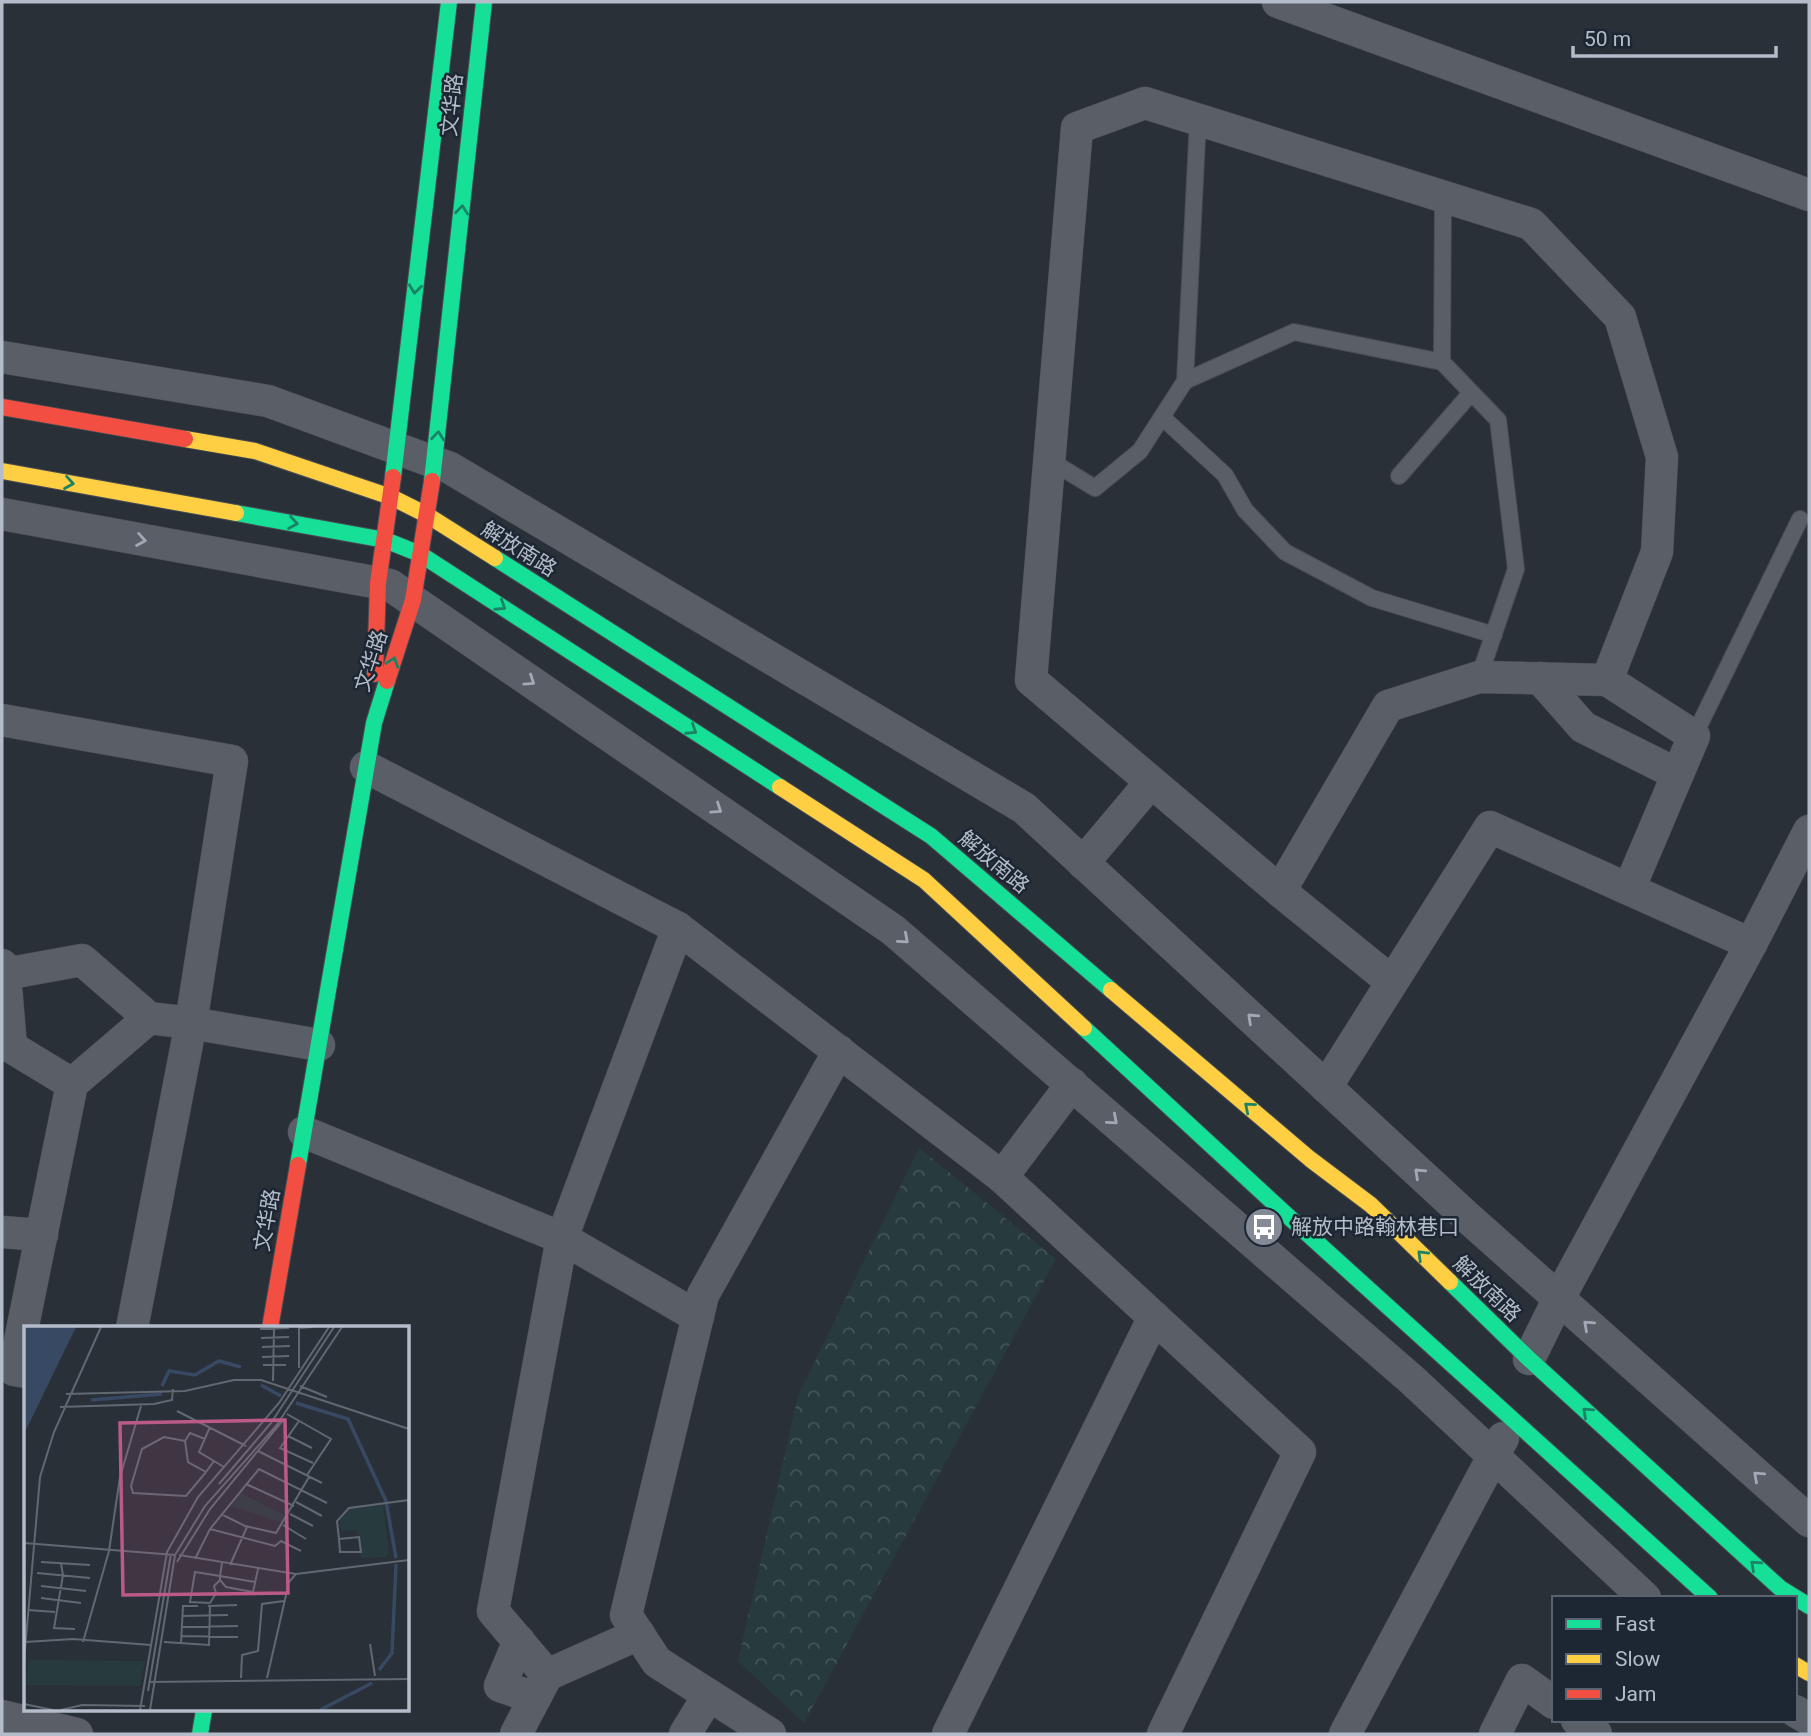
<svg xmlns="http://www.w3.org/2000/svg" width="1811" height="1736" font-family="Roboto,'Noto Sans SC',sans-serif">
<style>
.park{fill:url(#park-crowns)}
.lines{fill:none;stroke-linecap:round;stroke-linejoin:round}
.lane-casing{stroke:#484c53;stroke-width:18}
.street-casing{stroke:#484c53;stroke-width:33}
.fast-casing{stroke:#484c53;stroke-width:18}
.slow-casing{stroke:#484c53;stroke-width:18}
.jam-casing{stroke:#484c53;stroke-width:18}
.lane{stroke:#5a5e66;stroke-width:16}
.street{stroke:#5a5e66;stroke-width:32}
.fast{stroke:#16e098;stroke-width:16}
.slow{stroke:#ffcf43;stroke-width:16}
.jam{stroke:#f24e42;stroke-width:16}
.oneway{stroke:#1a8366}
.oneway2{stroke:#a2a9b5}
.labels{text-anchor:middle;stroke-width:5;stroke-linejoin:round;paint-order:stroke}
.street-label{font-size:21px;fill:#b4bcc9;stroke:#1d2633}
.poi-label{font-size:21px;fill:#b4bcc9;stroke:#1d2633;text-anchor:start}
.inset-river{fill:none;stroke:#384963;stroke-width:3.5}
.inset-road{fill:none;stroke:#616872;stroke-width:2}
.view{fill:#bc5a87;fill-opacity:0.15;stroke:#bc5a87;stroke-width:3.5}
.inset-edge{fill:none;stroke:#b4bcc9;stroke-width:3.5}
</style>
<defs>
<pattern id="park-crowns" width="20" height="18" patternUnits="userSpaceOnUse" patternTransform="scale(1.75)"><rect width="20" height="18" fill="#273a3e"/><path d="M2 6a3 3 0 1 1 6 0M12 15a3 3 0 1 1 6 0" fill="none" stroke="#445559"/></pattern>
</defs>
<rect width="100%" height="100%" fill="#2a3038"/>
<!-- park -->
<path class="park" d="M919,1148L1056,1259L804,1723L738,1661L798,1396Z"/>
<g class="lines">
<defs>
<g id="lane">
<path d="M1442,362L1443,197"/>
<path d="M1185,381L1198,119"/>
<path d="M1162,417L1225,475L1245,510L1285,552L1372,598L1494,635"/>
<path d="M1049,460L1095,488L1140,451L1185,381L1294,332L1442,362L1498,420L1516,569L1479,677"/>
<path d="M1399,476L1471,393"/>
<path d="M1694,736L1800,519"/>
</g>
<g id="street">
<path d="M1278,2L1809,195"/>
<path d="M2,357L268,401L450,468L1024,808L1466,1216L1809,1521"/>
<path d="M2,514L390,585L893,930L1411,1379L1645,1598"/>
<path d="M1540,678L1583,727L1677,774"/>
<path d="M2,720L232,761L191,1023L132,1328"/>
<path d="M366,767L678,928L1002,1177L1300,1452L1163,1734"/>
<path d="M1083,863L1151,782"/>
<path d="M1280,891L1031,680L1077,128L1145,103L1531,224L1620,317L1662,457L1657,552L1607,680"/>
<path d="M2,965L5,974L82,960L149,1018L191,1023L319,1045"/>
<path d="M5,974L11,1047L72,1084"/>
<path d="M1392,982L1280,891L1388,706L1479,677L1607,680L1694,736L1629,889"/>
<path d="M1326,1087L1490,827L1751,944"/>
<path d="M304,1132L562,1238L698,1317"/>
<path d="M1002,1177L1072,1084"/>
<path d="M2,1232L42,1235"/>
<path d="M1529,1359L1559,1298L1751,944L1809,831"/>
<path d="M26,1372L14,1370L72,1084L149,1018"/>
<path d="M519,1641L500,1686L535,1698"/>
<path d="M547,1675L639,1634"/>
<path d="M1795,1711L1809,1719"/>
<path d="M2,1716L77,1734"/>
<path d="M1577,1720L1596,1734"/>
<path d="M516,1734L547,1675L493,1611L562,1238L678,928"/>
<path d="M685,1734L709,1695"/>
<path d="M770,1734L657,1662L626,1615L703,1295L839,1051"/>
<path d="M948,1734L1154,1317"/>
<path d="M1345,1734L1503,1438"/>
<path d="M1495,1734L1522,1680L1554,1703"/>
</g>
<g id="fast">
<path d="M393,477L449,2"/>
<path d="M432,481L484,2"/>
<path d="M236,513L385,540L420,554L780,787"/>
<path d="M495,558L931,836L1111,990"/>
<path d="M1084,1028L1290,1218L1710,1598"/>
<path d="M298,1165L374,723L387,681"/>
<path d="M1450,1282L1529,1359L1780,1588L1809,1606"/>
<path d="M200,1734L204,1710"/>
</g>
<g id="slow">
<path d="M185,439L255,451L391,497L427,515L495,558"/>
<path d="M2,471L236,513"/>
<path d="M780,787L924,880L1084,1028"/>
<path d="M1111,990L1310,1159L1371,1205L1450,1282"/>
<path d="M1795,1665L1809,1673"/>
</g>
<g id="jam">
<path d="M2,407L185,439"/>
<path d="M375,674L378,583L393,477"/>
<path d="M387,681L413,600L432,481"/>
<path d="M270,1328L298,1165"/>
</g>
</defs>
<!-- lane casing -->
<use href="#lane" class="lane-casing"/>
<!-- street casing -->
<use href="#street" class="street-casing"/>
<!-- fast casing -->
<use href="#fast" class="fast-casing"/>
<!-- slow casing -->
<use href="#slow" class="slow-casing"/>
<!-- jam casing -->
<use href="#jam" class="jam-casing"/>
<!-- lane -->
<use href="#lane" class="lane"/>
<!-- street -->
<use href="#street" class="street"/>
<!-- fast -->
<use href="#fast" class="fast"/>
<!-- slow -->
<use href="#slow" class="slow"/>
<!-- jam -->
<use href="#jam" class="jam"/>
</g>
<!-- one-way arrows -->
<defs><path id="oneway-chevron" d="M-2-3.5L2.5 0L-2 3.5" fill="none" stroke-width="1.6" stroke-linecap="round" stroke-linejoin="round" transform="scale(1.75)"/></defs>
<g class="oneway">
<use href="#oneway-chevron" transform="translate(462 210) rotate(-84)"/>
<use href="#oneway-chevron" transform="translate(415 289) rotate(97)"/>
<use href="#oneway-chevron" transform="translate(438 436) rotate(-84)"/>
<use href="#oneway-chevron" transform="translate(69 483) rotate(10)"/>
<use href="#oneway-chevron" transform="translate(293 523) rotate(10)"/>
<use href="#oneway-chevron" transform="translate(501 606) rotate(33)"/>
<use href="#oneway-chevron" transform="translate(393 662) rotate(-72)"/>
<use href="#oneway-chevron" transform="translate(692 730) rotate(33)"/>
<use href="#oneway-chevron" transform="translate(1249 1107) rotate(-140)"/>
<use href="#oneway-chevron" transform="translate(1422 1255) rotate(-136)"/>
<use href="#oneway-chevron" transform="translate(1587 1412) rotate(-138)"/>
<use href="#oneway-chevron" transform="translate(1755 1565) rotate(-138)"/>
</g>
<g class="oneway2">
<use href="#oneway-chevron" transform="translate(141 540) rotate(10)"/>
<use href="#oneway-chevron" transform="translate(530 681) rotate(34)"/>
<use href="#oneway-chevron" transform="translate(717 809) rotate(34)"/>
<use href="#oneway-chevron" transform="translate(904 939) rotate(41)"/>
<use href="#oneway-chevron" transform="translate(1252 1018) rotate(-137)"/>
<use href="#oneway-chevron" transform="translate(1113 1120) rotate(41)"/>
<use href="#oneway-chevron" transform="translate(1419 1173) rotate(-137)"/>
<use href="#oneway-chevron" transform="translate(1588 1325) rotate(-138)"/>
<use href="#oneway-chevron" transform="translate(1758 1476) rotate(-138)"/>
</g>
<!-- icons -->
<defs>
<symbol id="bus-disc" viewBox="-11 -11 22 22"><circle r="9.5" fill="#848b96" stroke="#1d2633"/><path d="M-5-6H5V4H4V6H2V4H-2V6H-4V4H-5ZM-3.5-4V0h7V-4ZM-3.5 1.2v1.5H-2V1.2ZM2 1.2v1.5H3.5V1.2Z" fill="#fff"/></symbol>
</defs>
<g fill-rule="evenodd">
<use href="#bus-disc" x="1242" y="1205" width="44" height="44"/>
</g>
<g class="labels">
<!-- street labels -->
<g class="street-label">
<text transform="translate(452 105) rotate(-84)" y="7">文华路</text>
<text transform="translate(519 549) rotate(32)" y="7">解放南路</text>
<text transform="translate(371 661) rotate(-72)" y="7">文华路</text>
<text transform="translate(994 862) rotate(40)" y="7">解放南路</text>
<text transform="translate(267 1220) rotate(-80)" y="7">文华路</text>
<text transform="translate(1487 1289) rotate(44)" y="7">解放南路</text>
</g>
<!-- poi labels -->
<g class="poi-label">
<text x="1291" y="1234">解放中路翰林巷口</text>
</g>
</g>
<!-- overview -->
<g transform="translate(24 1326)">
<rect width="385" height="385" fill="#2a3038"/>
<path d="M359,179L365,226L362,231L337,232L333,204L317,205L316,194L327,182Z" fill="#273a3e"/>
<path d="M217,167L262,190L256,196L207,180ZM5,334L121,335L116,360L2,359Z" fill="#273a3e"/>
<path d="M0,1H52L0,108Z" fill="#384963"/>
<path class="inset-river" d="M237,59L257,70M138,60L145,45L171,49L195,35L217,41M67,74L138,68M272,77L324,93L362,175L372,232M355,344L368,327L372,238M296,384L348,357"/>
<path class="inset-road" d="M236,3L265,2M237,12L265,11M238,21L266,20M238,31L265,30M239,39H262M275,42V2L289,1M249,55L250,2M276,60L303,71M42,68L161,65L210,54H237L385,103M36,81L130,78L148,74L149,63M153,85L222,120M263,88L307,113L283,149M275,95L256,122L289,137M186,101L175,126L200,141M264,110L288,122M181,113L166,107L161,115L164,136L182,146L190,135M161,115L140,111L118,123L107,160L109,167L162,170L182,146M234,125L298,157M195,158L247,97L310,1M222,158L270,180M272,176L298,190M197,188L221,200L252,207L285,151M266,188L289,200M259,199L282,213M186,203L251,220L257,215L277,225M315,213L335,211L337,226H316L315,213L313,195L325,182L385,174M0,217L151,229M155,229L272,248L385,234M171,233L186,203L235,143L303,177M17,236L66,239M153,236L186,183L260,93M198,237L196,250V254L190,260L192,267L186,277L166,276L171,246L196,250L231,256M37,238L39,249L30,302L51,303M206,239L223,201M13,247L66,252M196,254L202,261L229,266L234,243M17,260L62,265M17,272L57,277M184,280L213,279M4,284L31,286M158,290L204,289M158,301L214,300M158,310L214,311M1,316L49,313L127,319M59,316L85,225L96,151L117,80M140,316L185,319L186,280M157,317L159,280H174M346,318L351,350M0,335L16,151L30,106L77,1M217,352L218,329L234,325L238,278L260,275M243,352L265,256L272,248M125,356L385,353M124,365L147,228M0,378L29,384M37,384L58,379L121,380M116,384L143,226L174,171L255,77L305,1M126,384L151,229L181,180L252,100L318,1"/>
<path class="view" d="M261,94L264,267L99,269L96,97Z"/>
<rect width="385" height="385" class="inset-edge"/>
</g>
<!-- border -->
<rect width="1811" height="1736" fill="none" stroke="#b4bcc9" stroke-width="7"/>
<!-- legend -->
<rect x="1552" y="1596" width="245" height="126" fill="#1d2633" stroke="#59626f" stroke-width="2"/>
<rect x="1566" y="1619" width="35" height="10" fill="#16e098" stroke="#59626f" stroke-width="2"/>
<text x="1615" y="1631" font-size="21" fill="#b4bcc9">Fast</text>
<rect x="1566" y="1654" width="35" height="10" fill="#ffcf43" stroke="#59626f" stroke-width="2"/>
<text x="1615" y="1666" font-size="21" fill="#b4bcc9">Slow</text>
<rect x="1566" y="1689" width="35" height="10" fill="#f24e42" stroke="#59626f" stroke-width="2"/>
<text x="1615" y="1701" font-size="21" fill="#b4bcc9">Jam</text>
<!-- scale -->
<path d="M1573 46v10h203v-10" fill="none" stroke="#b4bcc9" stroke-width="3.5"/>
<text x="1584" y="46" font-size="21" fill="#b4bcc9" stroke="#1d2633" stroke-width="5" paint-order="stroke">50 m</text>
</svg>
